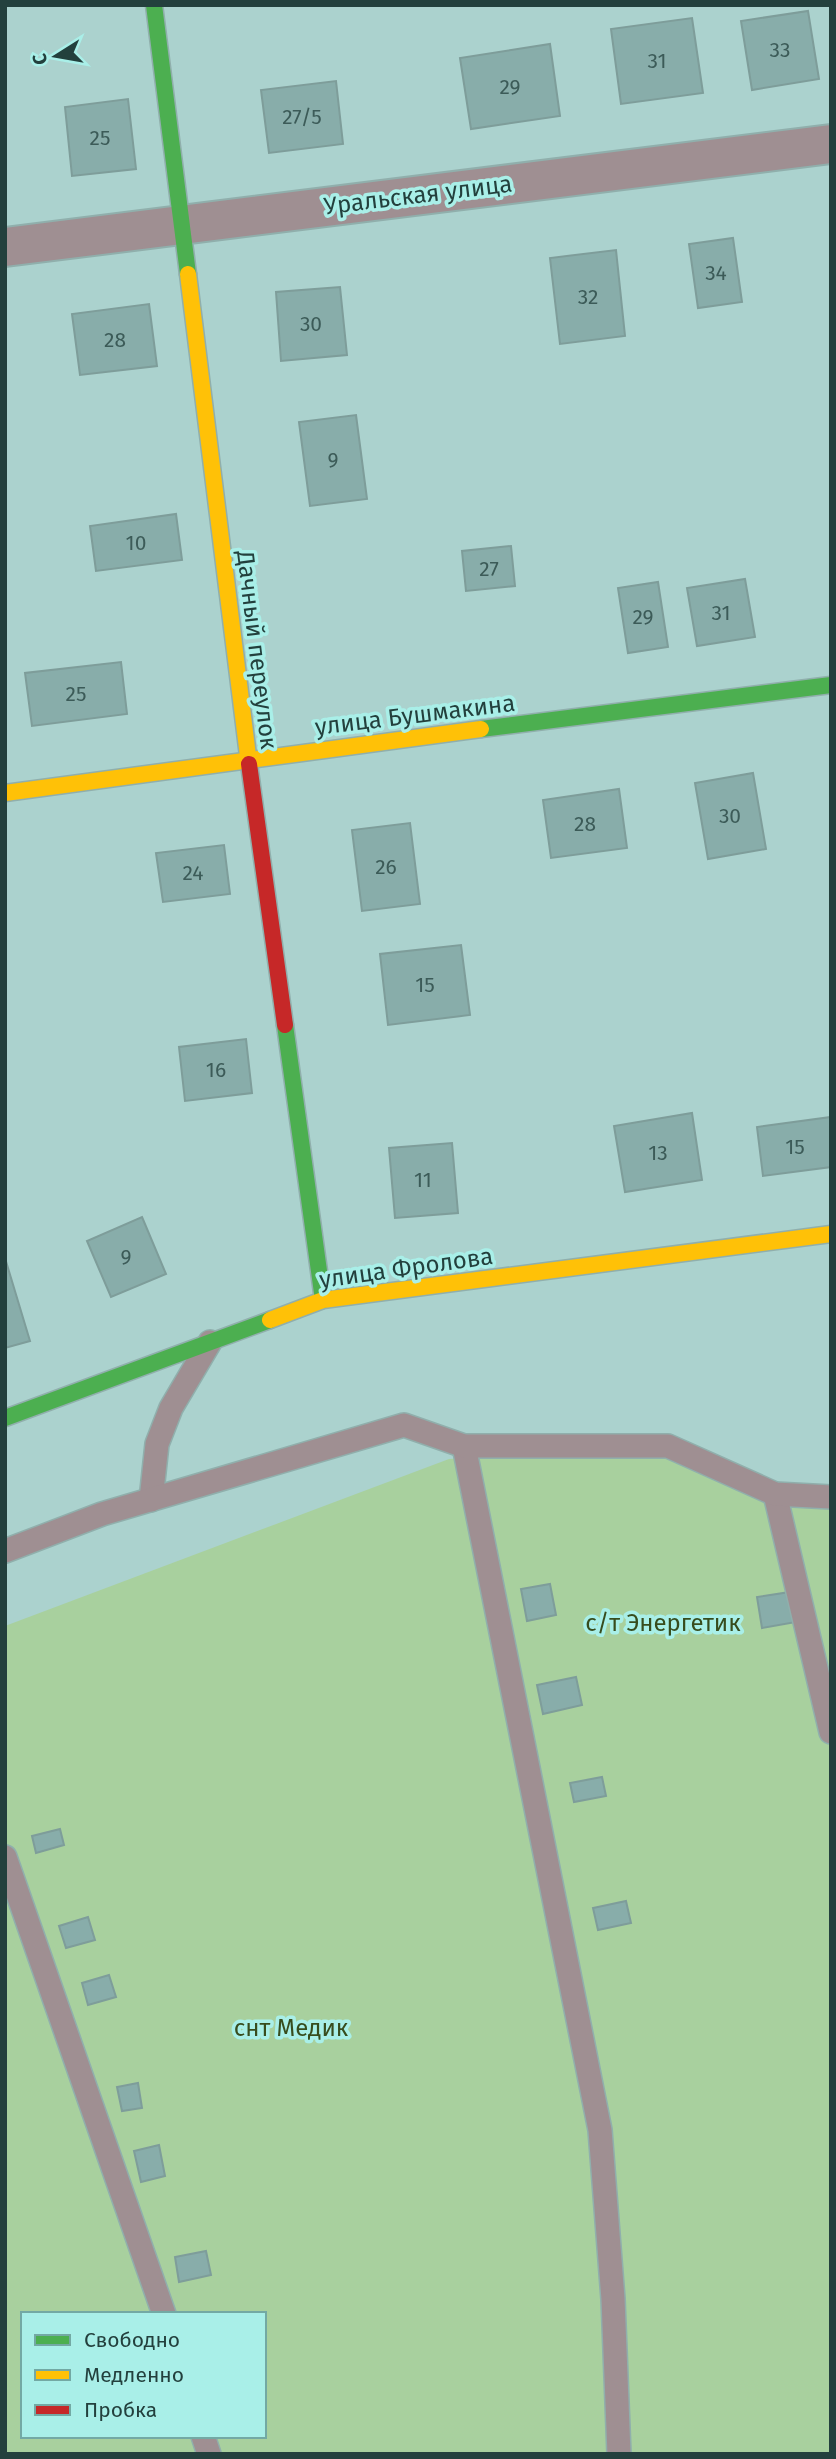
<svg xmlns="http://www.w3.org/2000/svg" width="836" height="2459" font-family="'Fira Sans',sans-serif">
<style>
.green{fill:#a8d09e;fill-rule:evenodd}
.building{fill:#88adaa;stroke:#7e9d9a;stroke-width:2}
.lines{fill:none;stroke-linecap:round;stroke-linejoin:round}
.lane-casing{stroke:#90afac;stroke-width:26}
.street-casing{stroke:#90afac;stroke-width:42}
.fast-casing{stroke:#90afac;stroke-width:19}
.slow-casing{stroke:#90afac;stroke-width:19}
.jam-casing{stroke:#90afac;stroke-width:19}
.lane{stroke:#9f8f92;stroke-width:23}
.street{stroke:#9f8f92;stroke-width:38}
.fast{stroke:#4caf50;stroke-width:16}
.slow{stroke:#ffc107;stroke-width:16}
.jam{stroke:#c62828;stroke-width:16}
.labels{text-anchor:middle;stroke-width:7;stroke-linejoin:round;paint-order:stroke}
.number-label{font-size:21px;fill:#3c5b58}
.street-label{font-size:24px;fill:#23403d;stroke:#a9efe8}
.park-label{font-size:24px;fill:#374c1d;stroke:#a9efe8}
</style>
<rect width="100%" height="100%" fill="#abd2ce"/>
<!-- green -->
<path class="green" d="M693,1445L793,1505L831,1507V2454H5V1626L449,1459ZM23,2314H264V2436H23Z"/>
<!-- building -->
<g class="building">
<path d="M808,11L819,79L752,90L741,21Z"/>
<path d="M692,18L703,93L621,104L611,29Z"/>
<path d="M550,44L560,116L471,129L460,58Z"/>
<path d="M336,81L343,144L269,153L261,90Z"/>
<path d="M128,99L136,169L72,176L65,107Z"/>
<path d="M733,238L742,302L698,308L689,244Z"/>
<path d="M616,250L625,336L560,344L550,258Z"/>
<path d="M340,287L347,355L281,361L276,292Z"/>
<path d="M149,304L157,366L80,375L72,314Z"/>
<path d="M356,415L367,499L310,506L299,422Z"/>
<path d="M176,514L182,560L96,571L90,526Z"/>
<path d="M511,546L515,586L466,591L462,551Z"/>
<path d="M745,579L755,637L697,646L687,588Z"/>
<path d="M658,582L668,647L628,653L618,588Z"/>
<path d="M121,662L127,714L32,726L25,673Z"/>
<path d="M753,773L766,849L708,859L695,783Z"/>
<path d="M619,789L627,848L551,858L543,800Z"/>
<path d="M410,823L420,904L362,911L352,830Z"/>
<path d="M224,845L230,894L163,902L156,853Z"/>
<path d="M461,945L470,1015L388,1025L380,954Z"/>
<path d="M246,1039L252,1093L185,1101L179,1047Z"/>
<path d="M692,1113L702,1180L625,1192L614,1126Z"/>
<path d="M831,1117V1167L763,1176L757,1127Z"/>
<path d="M452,1143L458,1213L395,1218L389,1148Z"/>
<path d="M142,1217L166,1274L111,1297L87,1241Z"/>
<path d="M5,1258L30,1341L5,1348Z"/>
<path d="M550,1584L556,1615L527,1621L521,1589Z"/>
<path d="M790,1592L796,1622L762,1628L757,1597Z"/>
<path d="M576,1677L582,1705L543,1714L537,1685Z"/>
<path d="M602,1777L606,1796L574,1802L570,1783Z"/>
<path d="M60,1829L64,1845L36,1853L32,1836Z"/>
<path d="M626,1901L631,1923L598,1930L593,1908Z"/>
<path d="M88,1917L95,1940L66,1948L59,1926Z"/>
<path d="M109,1975L116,1997L88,2005L82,1983Z"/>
<path d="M138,2083L142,2108L122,2111L117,2087Z"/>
<path d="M159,2145L165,2176L141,2182L134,2151Z"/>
<path d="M206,2251L211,2275L179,2282L175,2257Z"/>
</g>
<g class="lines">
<defs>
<g id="lane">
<path d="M464,1446L600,2130L613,2299L619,2454"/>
<path d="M775,1494L831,1732"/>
<path d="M151,1500L157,1444L171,1408L210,1342"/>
<path d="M5,1551L102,1514L404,1425L464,1446H668L775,1494L831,1497"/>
<path d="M5,1857L164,2314"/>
<path d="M203,2436L209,2454"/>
</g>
<path id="street" d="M5,247L831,144"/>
<g id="fast">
<path d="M154,5L188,274"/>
<path d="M481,729L831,685"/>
<path d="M285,1025L323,1300"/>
<path d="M5,1418L270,1320"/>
</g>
<g id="slow">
<path d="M188,274L249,764"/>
<path d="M5,793L481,729"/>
<path d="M270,1320L323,1300L831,1234"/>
</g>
<path id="jam" d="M249,764L285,1025"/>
</defs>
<!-- lane casing -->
<use href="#lane" class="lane-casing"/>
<!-- street casing -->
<use href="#street" class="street-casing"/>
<!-- fast casing -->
<use href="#fast" class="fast-casing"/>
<!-- slow casing -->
<use href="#slow" class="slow-casing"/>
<!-- jam casing -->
<use href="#jam" class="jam-casing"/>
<!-- lane -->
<use href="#lane" class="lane"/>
<!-- street -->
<use href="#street" class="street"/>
<!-- fast -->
<use href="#fast" class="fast"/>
<!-- slow -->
<use href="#slow" class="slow"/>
<!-- jam -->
<use href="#jam" class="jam"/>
</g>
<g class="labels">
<!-- number labels -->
<g class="number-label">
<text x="780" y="57">33</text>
<text x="657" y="68">31</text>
<text x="510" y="94">29</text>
<text x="302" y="124">27/5</text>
<text x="100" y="145">25</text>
<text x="716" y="280">34</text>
<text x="588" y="304">32</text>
<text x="311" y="331">30</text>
<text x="115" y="347">28</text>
<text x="333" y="467">9</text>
<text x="136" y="550">10</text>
<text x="489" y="576">27</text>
<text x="721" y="620">31</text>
<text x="643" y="624">29</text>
<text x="76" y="701">25</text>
<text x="730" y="823">30</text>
<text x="585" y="831">28</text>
<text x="386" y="874">26</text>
<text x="193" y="880">24</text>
<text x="425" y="992">15</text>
<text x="216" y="1077">16</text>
<text x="795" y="1154">15</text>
<text x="658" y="1160">13</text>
<text x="423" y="1187">11</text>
<text x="126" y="1264">9</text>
</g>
<!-- street labels -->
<g class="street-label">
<text transform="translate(418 195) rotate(-7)" y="8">Уральская улица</text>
<text transform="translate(257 650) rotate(83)" y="8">Дачный переулок</text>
<text transform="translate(415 715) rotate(-7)" y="8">улица Бушмакина</text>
<text transform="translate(406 1268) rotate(-8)" y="8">улица Фролова</text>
</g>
<!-- park labels -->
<g class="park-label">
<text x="663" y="1631">с/т Энергетик</text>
<text x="291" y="2036">снт Медик</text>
</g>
</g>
<!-- border -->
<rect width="836" height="2459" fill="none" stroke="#23403d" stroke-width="14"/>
<!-- legend -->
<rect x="21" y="2312" width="245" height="126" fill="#a9efe8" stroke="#73a9a4" stroke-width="2"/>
<rect x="35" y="2335" width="35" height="10" fill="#4caf50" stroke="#73a9a4" stroke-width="2"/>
<text x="84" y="2347" font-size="21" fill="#23403d">Свободно</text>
<rect x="35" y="2370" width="35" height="10" fill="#ffc107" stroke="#73a9a4" stroke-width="2"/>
<text x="84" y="2382" font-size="21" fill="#23403d">Медленно</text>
<rect x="35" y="2405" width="35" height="10" fill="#c62828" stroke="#73a9a4" stroke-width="2"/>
<text x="84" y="2417" font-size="21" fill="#23403d">Пробка</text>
<!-- north arrow -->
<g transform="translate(56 56) rotate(259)" stroke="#a9efe8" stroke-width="5" paint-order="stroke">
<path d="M0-5L12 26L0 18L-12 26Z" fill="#23403d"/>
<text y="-10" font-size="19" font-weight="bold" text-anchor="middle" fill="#23403d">С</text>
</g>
</svg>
